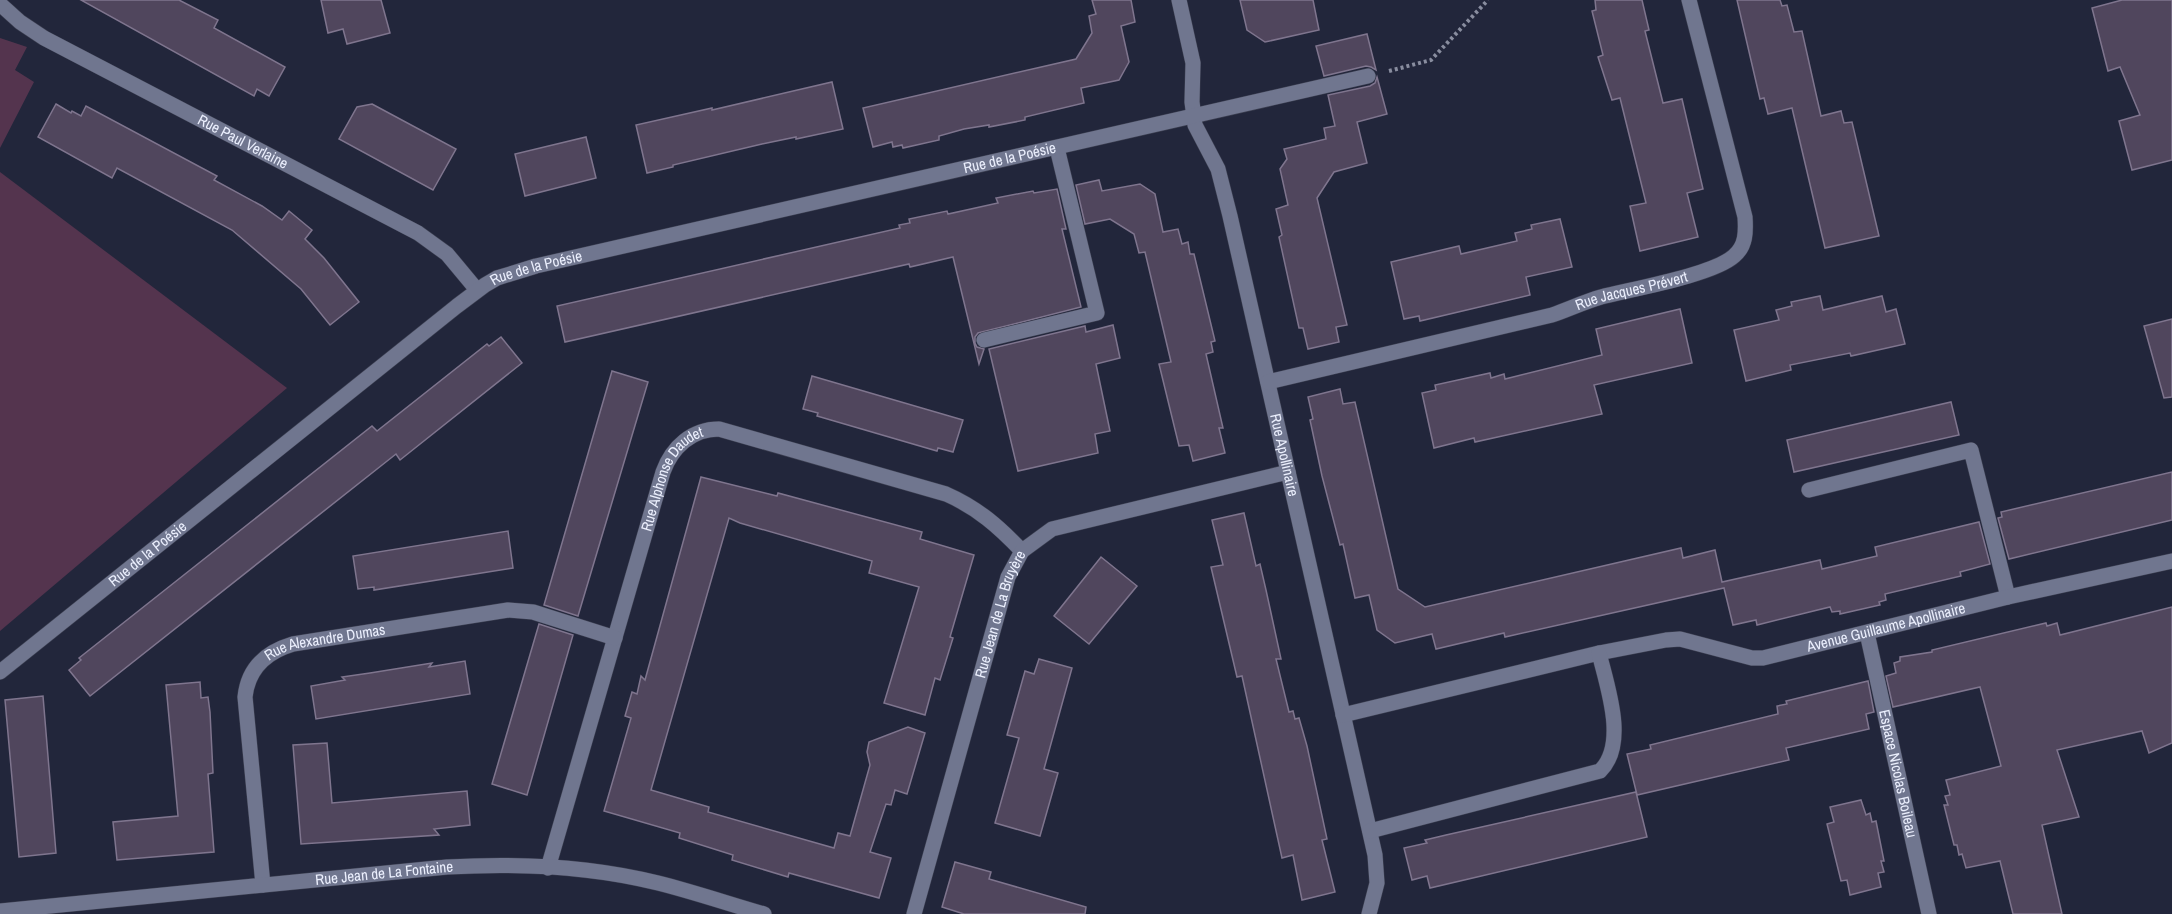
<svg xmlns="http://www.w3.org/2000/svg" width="2172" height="914" font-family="'Archivo Narrow',sans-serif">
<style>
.grass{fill:#54344e}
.building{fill:#50465d;stroke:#7f758e;stroke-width:1.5}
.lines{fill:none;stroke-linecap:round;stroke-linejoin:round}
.minor-casing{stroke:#3d4052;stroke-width:16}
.path{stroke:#898d9f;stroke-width:4;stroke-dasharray:3 3;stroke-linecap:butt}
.minor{stroke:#70768f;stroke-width:15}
.labels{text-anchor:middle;stroke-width:4.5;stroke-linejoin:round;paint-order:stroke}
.street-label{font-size:15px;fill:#ebeffd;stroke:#191c31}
</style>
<rect width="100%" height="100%" fill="#22263b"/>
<!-- grass -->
<g class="grass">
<path d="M0,38L27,47L15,70L34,82L0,148Z"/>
<path d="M0,172L287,388L0,631Z"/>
</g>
<!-- building -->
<g class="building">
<path d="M81,0H179L218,20L214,28L285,67L269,96L257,89L254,96Z"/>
<path d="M321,0H381L390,33L347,44L343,29L328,33Z"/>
<path d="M1092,0H1131L1135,22L1121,26L1129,62L1119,80L1081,88L1084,103L1025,117V120L989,127V125L964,129L939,136V140L903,148L902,145L893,147L892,142L873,147L863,108L1076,59L1092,33L1089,16L1096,14Z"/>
<path d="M1240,0H1313L1319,30L1265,42L1247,30Z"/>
<path d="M1595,0H1642L1649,30L1645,31L1663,103L1682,99L1703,189L1687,193L1698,237L1640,251L1630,206L1646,203L1620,98L1612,100L1598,57L1603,55L1592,11L1596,10Z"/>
<path d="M1737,0H1780L1782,6L1787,5L1794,32L1802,31L1821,116L1841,111L1844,123L1852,122L1879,236L1825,248L1792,108L1768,114L1764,98L1760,99Z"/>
<path d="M2122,0H2172V160L2132,170L2119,121L2140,115L2120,67L2108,71L2092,8Z"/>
<path d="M1367,34L1376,70L1371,67L1366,66L1324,76L1316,46Z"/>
<path d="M1377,77L1387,114L1357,122L1367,163L1334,172L1317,198L1347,325L1336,327L1339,342L1308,349L1303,328H1299L1279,237L1282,235L1276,209L1288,205L1280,169L1287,159L1284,149L1326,139L1324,128L1335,126L1328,95L1370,86L1375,83Z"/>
<path d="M832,82L843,129L796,139V137L762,144L673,165V167L647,173L636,125L712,108V110Z"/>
<path d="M56,104L71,113L72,111L81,116L86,106L217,176L214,180L262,206L282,220L289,211L312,230L305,239L324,258L359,302L330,325L301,289L232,230L117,168L112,178L38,137Z"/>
<path d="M372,104L456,149L433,190L339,139L357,107Z"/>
<path d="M586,137L596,178L525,196L515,154Z"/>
<path d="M1099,180L1102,191L1140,184L1155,194L1163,232L1178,229L1182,244L1188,242L1190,254H1194L1215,341L1211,342L1213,352L1206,354L1223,428H1219L1225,453L1193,461L1189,445L1179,446L1159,364L1171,362L1145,252L1139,253L1134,234L1110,219L1085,224L1076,185Z"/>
<path d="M1057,189L1066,229H1062L1081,307L978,333L975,337V343L977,347L984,349L979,364L953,257L910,267L909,264L565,342L557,306L900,228L899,225L910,223L909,219L947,211L948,214L998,203L996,198L1033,191L1034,193Z"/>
<path d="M1560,219L1572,267L1526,277L1530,295L1420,321L1419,316L1404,319L1391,262L1459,246L1461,254L1517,241L1515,233L1532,229L1531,225Z"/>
<path d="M1820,296L1823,310L1882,296L1886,312L1896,309L1905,344L1851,356L1850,353L1790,365L1791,370L1746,381L1734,330L1779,320L1776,310L1792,306L1791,302Z"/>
<path d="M1680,309L1692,363L1594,385L1602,414L1475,442L1474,438L1434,448L1422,393L1436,390L1435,385L1490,373L1491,378L1504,374L1505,379L1602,355L1596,329Z"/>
<path d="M2172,319V397L2164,398L2144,326Z"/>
<path d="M1113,325L1120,358L1096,364L1110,431L1095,434L1098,453L1018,471L989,349L1085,326L1086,332Z"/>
<path d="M501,337L522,363L400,460L396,454L90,696L69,670L81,660L79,658L372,426L377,431L487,344L489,346Z"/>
<path d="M612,371L648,382L578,616L544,605Z"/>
<path d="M812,376L963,420L953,452L938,448L937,451L817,416L818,413L803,409Z"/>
<path d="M1340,389L1343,404L1355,402L1398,589L1425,607L1681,548L1683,558L1715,550L1722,582L1820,560L1822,569L1877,556L1875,547L1979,522L1990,564L1960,572L1961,576L1885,594L1886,600L1879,602L1880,605L1840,614V611L1832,612L1830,607L1757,625L1756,620L1733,625L1724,588L1505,637L1504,633L1436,649L1432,634L1395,643L1377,630L1369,595L1355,598L1343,544L1340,545L1322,476L1310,420L1313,419L1308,397Z"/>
<path d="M1951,402L1959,435L1794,472L1787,440Z"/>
<path d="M2172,472V520L2009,559L1998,518L2002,517L2001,512Z"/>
<path d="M701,477L777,496L778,493L922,532L920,539L974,555L950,637L953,638L940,680L935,678L925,715L884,703L919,587L869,573L872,561L740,523L729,518L651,790L709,807L708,812L834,848L838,833L850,836L870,765L867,752L869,742L908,727L925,733L907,794L895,790L891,805L886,804L870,852L891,858L879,898L789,873L788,877L732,860L733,855L679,838L680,833L604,811L631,718L625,716L632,692L637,694L641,676L645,680Z"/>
<path d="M1244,513L1256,566L1260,564L1266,590L1281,659H1276L1289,712L1293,711L1295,719L1299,718L1307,746L1327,839L1322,840L1335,892L1302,900L1293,855L1282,858L1242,676L1237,677L1211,567L1223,565L1212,520Z"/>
<path d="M508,531L513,568L374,590V587L358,589L353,556Z"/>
<path d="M1101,557L1137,586L1089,644L1054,616Z"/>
<path d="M2172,607V743L2149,753L2142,731L2057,750L2079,817L2042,825L2062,914H2013L2000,861L1966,868L1962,854L1959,855L1957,845H1954L1944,805H1948L1945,796L1950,795L1946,780L2001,766L1980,687L1893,707L1886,676L1896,673L1894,663L1900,661V657L1932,652V650L2046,623L2047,626L2057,623L2060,635Z"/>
<path d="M539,624L573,635L527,795L492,784Z"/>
<path d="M1039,659L1072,668L1044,769L1058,773L1040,836L995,823L1019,738L1007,735L1025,671L1034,674Z"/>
<path d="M465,661L470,694L316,719L311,686L345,680L342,677L370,673L432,663L429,667Z"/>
<path d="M1868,681L1874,712L1866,714L1869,729L1786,748L1789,760L1637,795L1627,754L1651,749L1650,745L1778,714L1777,706L1787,704L1786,701Z"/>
<path d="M200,682L201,698L208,697L210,712L213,773L208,774L214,852L117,860L113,822L178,816L166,685Z"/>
<path d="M43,696L56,853L19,857L5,700Z"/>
<path d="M327,743L332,803L467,791L470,825L434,829L439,835L301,844L293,745Z"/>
<path d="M1636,792L1647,837L1430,888L1427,876L1412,880L1404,848L1427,843L1425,840L1446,835Z"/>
<path d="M1861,800L1866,815L1870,813L1872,822L1876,821L1884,861H1881L1884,872L1878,873L1881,887L1850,895L1847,880L1841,881L1827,824L1834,822L1830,807Z"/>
<path d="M955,862L991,872L989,879L1086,907L1085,914H964L942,907Z"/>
</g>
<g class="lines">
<defs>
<g id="minor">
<path id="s1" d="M1179,0L1193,63L1192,102L1195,125L1218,169L1230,216L1375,855L1377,883L1369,914"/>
<path id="s2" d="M0,4L20,22L44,38L418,233L447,254L477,290"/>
<path d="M984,340L1097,313L1057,148"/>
<path id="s3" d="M1268,382L1552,315C1569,309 1584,302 1601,297C1632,289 1713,275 1734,256C1746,246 1746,232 1745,217L1689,0"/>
<path d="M1809,490L1971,450L2008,597"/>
<path id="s4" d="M1867,633L1929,914"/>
<path id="s5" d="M0,672L457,306L485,285L497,278L536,266L1368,76"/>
<path id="s6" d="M1343,715L1599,653L1666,640L1680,639L1752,658H1763L2008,597L2172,561"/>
<path d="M1370,831L1600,771C1628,744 1607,686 1599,653"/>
<path id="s7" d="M548,868L663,472C672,447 692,429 719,429L946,494C978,508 999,527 1022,551"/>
<path id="s8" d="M263,885L245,697C248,668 266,652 293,644L508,610L533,612L615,638"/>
<path id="s9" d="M0,911L447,867C516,863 590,866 658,883C694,892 729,904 764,914"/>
<path id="s10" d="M914,914L1008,577L1022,551L1052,529L1288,472"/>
</g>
</defs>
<!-- minor casing -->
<use href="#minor" class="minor-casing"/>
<!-- path -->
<path class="path" d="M1389,71L1431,60L1488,0"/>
<!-- minor -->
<use href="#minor" class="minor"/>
</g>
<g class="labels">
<!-- street labels -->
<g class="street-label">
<text dy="5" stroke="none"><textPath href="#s2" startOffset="280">Rue Paul Verlaine</textPath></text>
<text dy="5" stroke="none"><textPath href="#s5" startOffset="1161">Rue de la Poésie</textPath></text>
<text dy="5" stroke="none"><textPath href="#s5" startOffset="675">Rue de la Poésie</textPath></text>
<text dy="5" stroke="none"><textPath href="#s3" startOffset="375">Rue Jacques Prévert</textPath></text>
<text dy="5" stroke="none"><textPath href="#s1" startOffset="470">Rue Apollinaire</textPath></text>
<text dy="5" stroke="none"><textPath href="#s7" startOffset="411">Rue Alphonse Daudet</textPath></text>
<text dy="5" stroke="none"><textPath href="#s5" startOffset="189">Rue de la Poésie</textPath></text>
<text dy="5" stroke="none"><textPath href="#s10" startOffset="312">Rue Jean de La Bruyère</textPath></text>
<text dy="5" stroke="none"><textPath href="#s6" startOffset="558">Avenue Guillaume Apollinaire</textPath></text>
<text dy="5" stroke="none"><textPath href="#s8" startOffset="297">Rue Alexandre Dumas</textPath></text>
<text dy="5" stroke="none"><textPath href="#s4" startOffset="144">Espace Nicolas Boileau</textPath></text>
<text dy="5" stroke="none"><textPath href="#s9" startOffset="386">Rue Jean de La Fontaine</textPath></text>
</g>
</g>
</svg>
